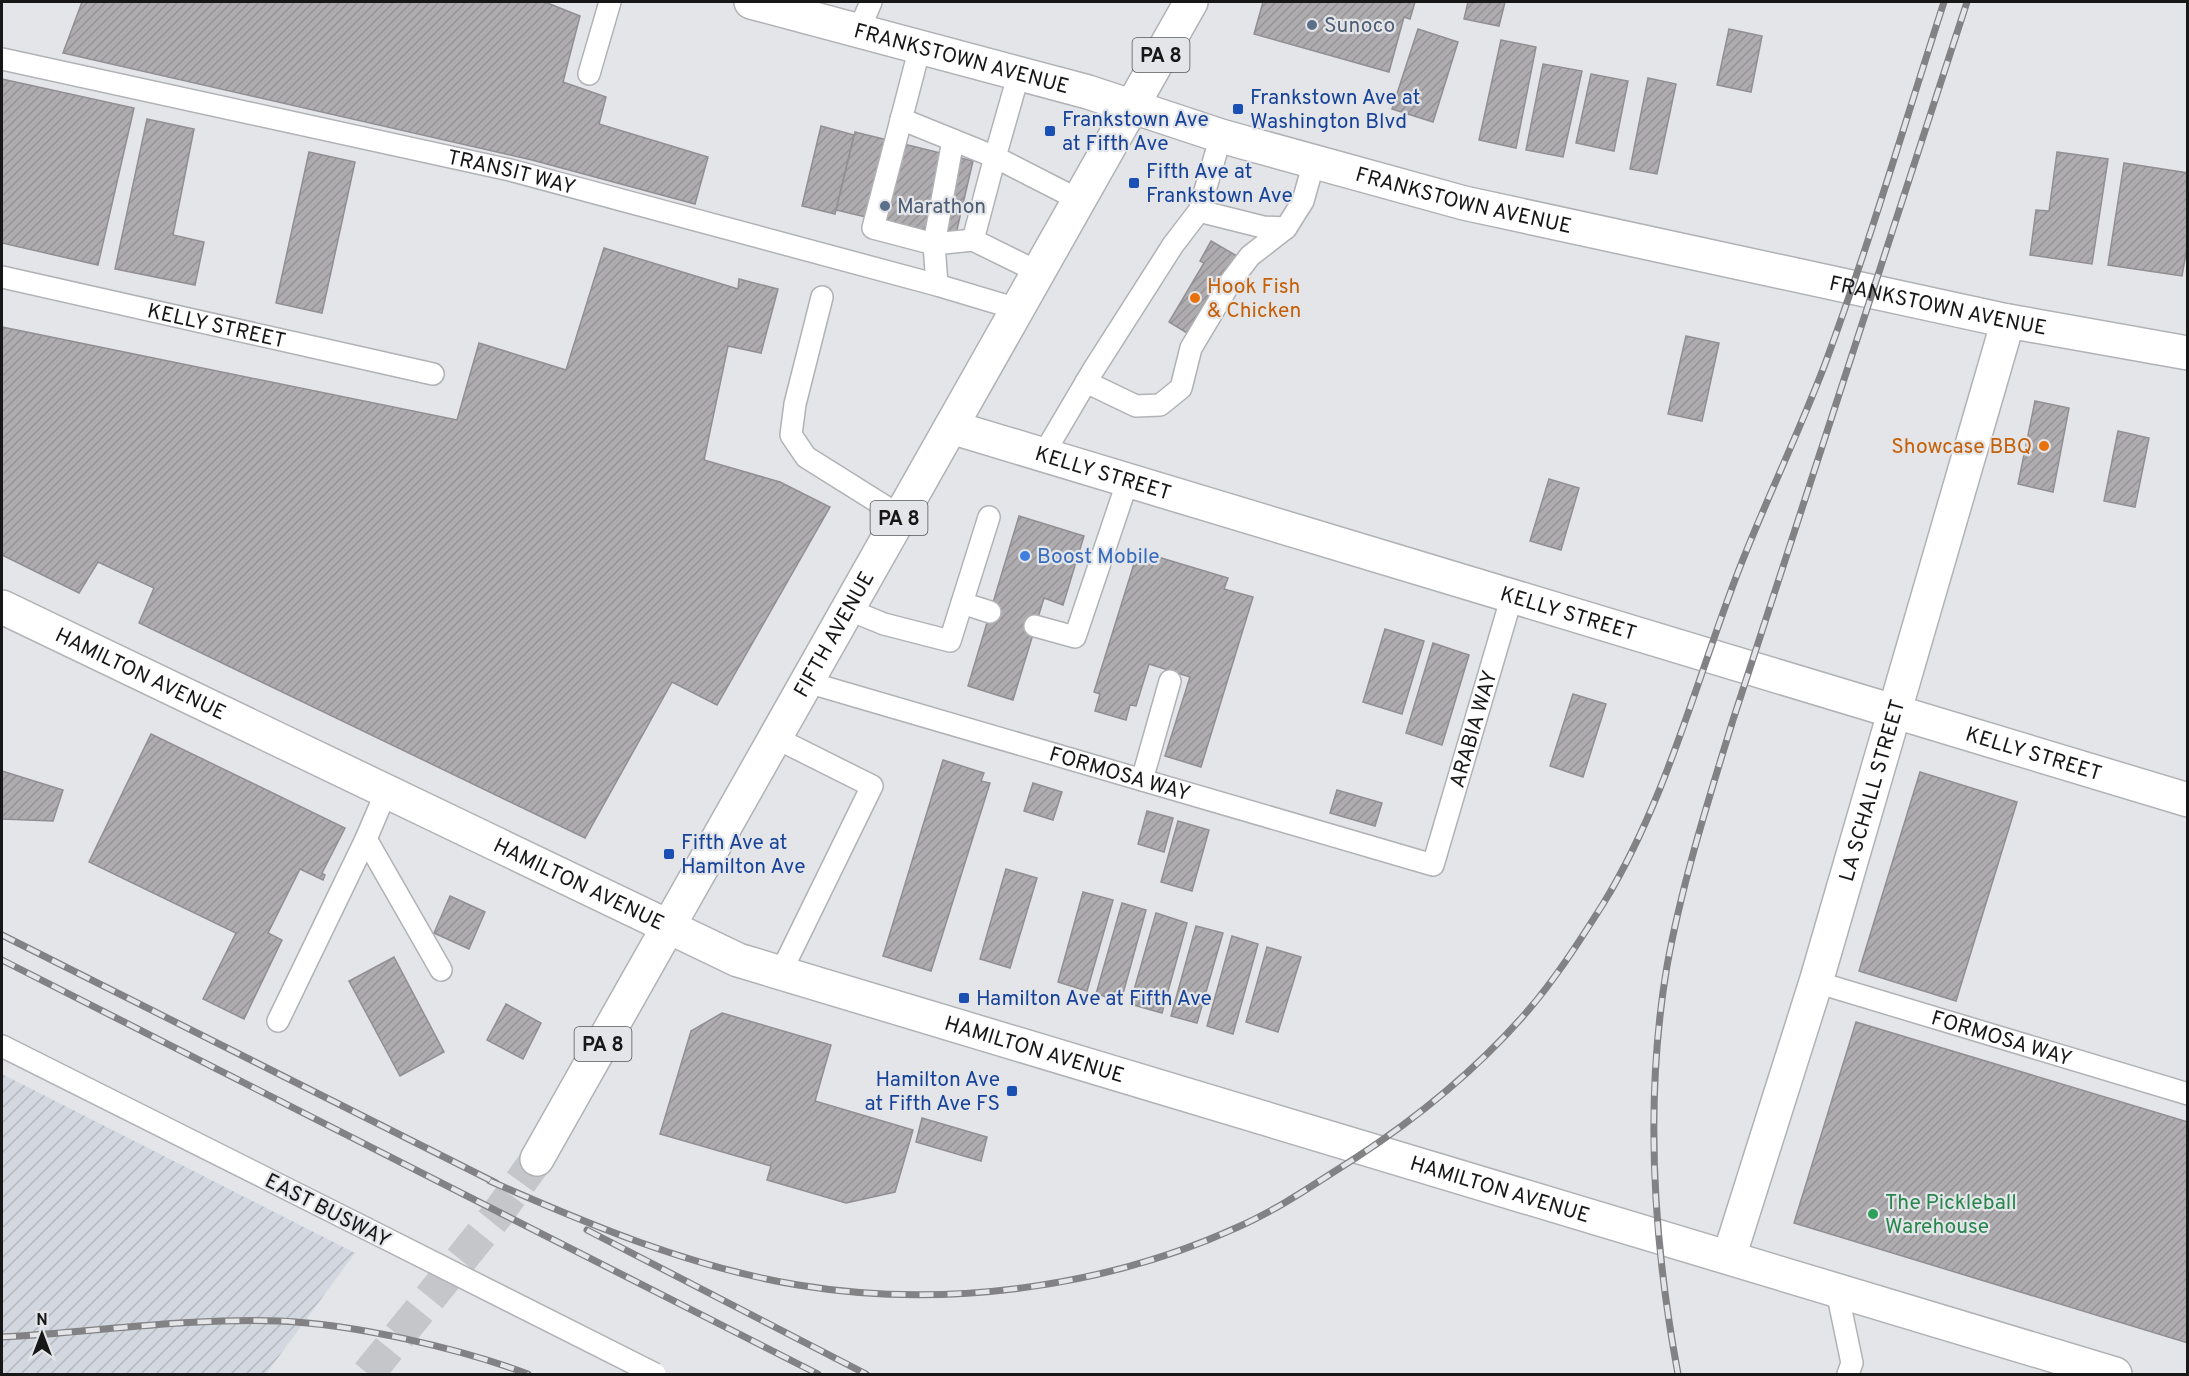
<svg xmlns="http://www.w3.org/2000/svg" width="2189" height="1376" font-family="Overpass,sans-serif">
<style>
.industrial{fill:url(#industrial-furrows)}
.building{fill:url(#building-hatch);stroke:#918f92;stroke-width:1.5}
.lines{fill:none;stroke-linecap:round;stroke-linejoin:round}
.trunk-tunnel{stroke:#c5c6c9;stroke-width:33;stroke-dasharray:33 16;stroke-linecap:butt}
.service-casing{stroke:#b1b2b5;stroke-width:24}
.minor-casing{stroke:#b1b2b5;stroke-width:36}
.secondary-casing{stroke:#b1b2b5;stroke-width:36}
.trunk-casing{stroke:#b1b2b5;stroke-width:36}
.service{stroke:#fff;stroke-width:21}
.minor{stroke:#fff;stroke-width:33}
.secondary{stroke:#fff;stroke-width:33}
.trunk{stroke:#fff;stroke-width:33}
.rail-casing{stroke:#828284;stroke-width:7}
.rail{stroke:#e4e5e8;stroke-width:4.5;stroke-dasharray:14;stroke-linecap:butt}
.service-bridge-casing{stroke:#b1b2b5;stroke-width:24;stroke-linecap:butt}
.service-bridge{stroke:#fff;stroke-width:21}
.service-dot{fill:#5c6f8a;stroke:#e4e5e8;stroke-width:2}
.transit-dot{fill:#1a4fb4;stroke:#e4e5e8;stroke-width:2}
.food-dot{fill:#e8710a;stroke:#e4e5e8;stroke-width:2}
.shop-dot{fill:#3f7fe0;stroke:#e4e5e8;stroke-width:2}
.leisure-dot{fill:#2e9e5b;stroke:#e4e5e8;stroke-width:2}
.labels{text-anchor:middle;stroke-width:4.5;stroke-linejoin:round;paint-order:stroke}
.shield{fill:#e4e5e8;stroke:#545556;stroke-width:1.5}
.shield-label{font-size:20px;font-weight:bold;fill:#171718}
.service-label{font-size:21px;fill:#4e5e75;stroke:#e4e5e8;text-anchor:start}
.street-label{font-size:21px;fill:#171718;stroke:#e4e5e8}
.transit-label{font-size:21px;fill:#164399;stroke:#e4e5e8;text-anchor:start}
.food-label{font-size:21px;fill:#c56008;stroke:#e4e5e8;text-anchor:start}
.shop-label{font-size:21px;fill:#366cbe;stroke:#e4e5e8;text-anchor:start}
.leisure-label{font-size:21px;fill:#27864d;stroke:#e4e5e8;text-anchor:start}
</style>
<defs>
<pattern id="industrial-furrows" width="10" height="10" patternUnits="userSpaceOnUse" patternTransform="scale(1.5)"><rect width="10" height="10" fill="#d3d7e0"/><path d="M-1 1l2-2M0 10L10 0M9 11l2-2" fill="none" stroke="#b4b8bf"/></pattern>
<pattern id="building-hatch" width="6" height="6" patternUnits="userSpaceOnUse" patternTransform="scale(1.5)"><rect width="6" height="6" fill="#aeacaf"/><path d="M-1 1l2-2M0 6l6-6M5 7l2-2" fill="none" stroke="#959396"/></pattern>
</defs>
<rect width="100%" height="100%" fill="#e4e5e8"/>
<!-- industrial -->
<path class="industrial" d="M2,1074L355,1253L266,1374H2Z"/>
<!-- building -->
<g class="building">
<path d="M82,2H545L580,16L563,82L606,97L599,124L708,157L695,204L532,160L63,53Z"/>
<path d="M1263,2H1415L1410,19L1404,17L1389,72L1254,34Z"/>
<path d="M1468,2H1505L1499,26L1464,19Z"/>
<path d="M1418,29L1458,42L1433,122L1392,109Z"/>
<path d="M1729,29L1762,36L1751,92L1717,85Z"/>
<path d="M1501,40L1536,47L1516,148L1479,140Z"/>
<path d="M1543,64L1582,71L1563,157L1526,150Z"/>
<path d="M1591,74L1628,81L1614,151L1576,143Z"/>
<path d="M1648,78L1676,84L1657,174L1630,169Z"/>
<path d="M2,79L134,108L98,265L2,243Z"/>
<path d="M147,119L194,129L173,235L204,242L195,285L115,269Z"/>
<path d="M821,126L854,135L835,214L802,206Z"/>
<path d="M855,132L973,161L955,238L836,210Z"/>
<path d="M309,152L355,162L322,313L276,303Z"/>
<path d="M2057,152L2108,159L2092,264L2030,255L2036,210L2049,211Z"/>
<path d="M2124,163L2188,173V242L2182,276L2108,265Z"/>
<path d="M1211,241L1237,256L1226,273L1223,271L1187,333L1169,322L1204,263L1200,261Z"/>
<path d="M604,248L738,289L739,279L778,289L761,353L728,346L704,460L780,482L830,507L717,705L672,682L585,838L139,623L154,588L98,562L79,593L2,555V327L457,420L479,343L566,370Z"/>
<path d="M1686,336L1719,343L1702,421L1668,414Z"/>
<path d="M2035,401L2069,408L2053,492L2018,484Z"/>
<path d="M2118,431L2149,438L2135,507L2104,501Z"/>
<path d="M1549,479L1579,488L1561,550L1530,541Z"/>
<path d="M1019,516L1084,536L1063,605L1044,598L1013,700L968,686Z"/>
<path d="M1138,551L1228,578L1224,589L1253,597L1201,767L1165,756L1190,677L1149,664L1136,706L1130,705L1126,720L1095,711L1100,694L1094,692Z"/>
<path d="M1385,629L1424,641L1402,714L1363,702Z"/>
<path d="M1433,643L1469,655L1442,745L1406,733Z"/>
<path d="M1573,694L1606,704L1583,777L1550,766Z"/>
<path d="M151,734L345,828L322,873L325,875L323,880L300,869L268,933L282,940L244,1019L203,999L236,933L89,862Z"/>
<path d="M943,760L984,773L981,781L990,783L931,971L883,956Z"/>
<path d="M2,771L63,790L53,821L2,819Z"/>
<path d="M1920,772L2017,802L1956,1001L1859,971Z"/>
<path d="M1033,783L1062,792L1053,820L1024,811Z"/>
<path d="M1337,790L1382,803L1375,826L1330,813Z"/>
<path d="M1147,811L1173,818L1164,852L1138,844Z"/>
<path d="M1178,821L1209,830L1192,891L1161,882Z"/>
<path d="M1006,869L1037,878L1010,968L980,959Z"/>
<path d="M1083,892L1113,900L1087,991L1058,982Z"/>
<path d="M450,896L485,912L469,949L434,933Z"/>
<path d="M1122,903L1146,910L1121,1001L1096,994Z"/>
<path d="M1156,913L1187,923L1162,1013L1130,1004Z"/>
<path d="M1196,926L1223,933L1197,1023L1171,1016Z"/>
<path d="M1232,936L1258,944L1233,1034L1207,1026Z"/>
<path d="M1267,947L1301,957L1278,1032L1246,1022Z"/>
<path d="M394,957L444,1052L400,1076L349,981Z"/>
<path d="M506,1004L541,1023L523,1059L487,1040Z"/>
<path d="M722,1013L831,1045L815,1101L913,1130L895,1192L846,1203L767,1180L771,1166L660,1134L691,1031Z"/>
<path d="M1856,1022L2188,1122V1343L1794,1223Z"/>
<path d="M922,1118L987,1137L981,1161L916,1142Z"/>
</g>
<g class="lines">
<!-- trunk-tunnel -->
<path class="trunk-tunnel" d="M368,1374L496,1216L537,1159"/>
<defs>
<g id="service">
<path d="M859,30L871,2"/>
<path d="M920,47L873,228L934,244L973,240L1038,272"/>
<path id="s1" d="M2,59L510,170L937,285L1017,309"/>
<path d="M1019,73L995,157L1079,200"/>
<path d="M589,74L610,2"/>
<path d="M901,119L995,157L973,240"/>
<path d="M1199,211L1263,227L1286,228L1303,201L1314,162"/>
<path id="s2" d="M2,277L433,374"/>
<path d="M937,285L934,244L953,140"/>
<path d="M822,297L795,404L791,435L806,457L900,516"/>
<path d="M1086,382L1136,406L1160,405L1181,388L1191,348L1231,281L1250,256L1286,228"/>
<path d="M1043,455L1092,372L1173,245L1199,211L1221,136"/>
<path d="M962,603L990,612"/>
<path d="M847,609L884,624L950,641L989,517"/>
<path d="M1035,626L1075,637L1128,480"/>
<path id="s3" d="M807,682L1433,865L1512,596"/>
<path d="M776,738L872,786L780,974"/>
<path d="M1142,780L1170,681"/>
<path d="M366,839L441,970"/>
<path id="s4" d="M1816,982L2188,1094"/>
<path d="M278,1021L366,839L386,792"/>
<path d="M2,1046L365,1228"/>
<path d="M1837,1291L1852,1363L1848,1374"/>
</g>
<g id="minor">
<path id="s5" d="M951,427L2188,800"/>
<path id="s6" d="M2,607L738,960L2115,1374"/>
<path id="s7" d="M1729,1257L1816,982L2008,321"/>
</g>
<g id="secondary">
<path id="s8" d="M751,2L1088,92L1221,136L1464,203L2008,321L2188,353"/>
</g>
<g id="trunk">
<path id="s9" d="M537,1159L1191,2"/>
</g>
</defs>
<!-- service casing -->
<use href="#service" class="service-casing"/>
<!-- minor casing -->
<use href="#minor" class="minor-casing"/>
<!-- secondary casing -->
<use href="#secondary" class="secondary-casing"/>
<!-- trunk casing -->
<use href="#trunk" class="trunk-casing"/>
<!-- service -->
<use href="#service" class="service"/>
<!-- minor -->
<use href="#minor" class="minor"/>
<!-- secondary -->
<use href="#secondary" class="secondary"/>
<!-- trunk -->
<use href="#trunk" class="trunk"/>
<defs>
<g id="rail">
<path d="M2,935L496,1183"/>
<path d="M2,960L818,1374"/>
<path d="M490,1181C590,1225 690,1267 798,1285C943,1309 1104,1288 1238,1227C1279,1209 1316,1183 1354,1159C1417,1118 1475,1071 1525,1014C1554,981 1579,942 1603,904C1666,801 1695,684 1738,572C1765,502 1798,435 1825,364C1869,245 1905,122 1944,2"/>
<path d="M587,1230L866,1374"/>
<path d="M2,1337C94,1332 186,1318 279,1321C353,1324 459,1348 528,1374"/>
<path d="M1678,1374C1653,1240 1644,1102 1667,966C1682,883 1708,801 1733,720L1967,2"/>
</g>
</defs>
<!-- rail casing -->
<use href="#rail" class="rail-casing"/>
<!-- rail -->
<use href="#rail" class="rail"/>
<defs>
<path id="service-bridge" d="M365,1228L655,1374"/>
</defs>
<!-- service-bridge casing -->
<use href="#service-bridge" class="service-bridge-casing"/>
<!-- service-bridge -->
<use href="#service-bridge" class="service-bridge"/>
</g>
<!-- markers -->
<g class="service-dot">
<circle cx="1312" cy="25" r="6"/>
<circle cx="885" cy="206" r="6"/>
</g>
<g class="transit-dot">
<rect x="1232" y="103" width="12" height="12" rx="3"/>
<rect x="1044" y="125" width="12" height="12" rx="3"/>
<rect x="1128" y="177" width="12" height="12" rx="3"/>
<rect x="663" y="848" width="12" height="12" rx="3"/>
<rect x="958" y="992" width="12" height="12" rx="3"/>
<rect x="1006" y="1085" width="12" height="12" rx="3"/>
</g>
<g class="food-dot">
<circle cx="1195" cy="298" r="6"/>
<circle cx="2044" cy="446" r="6"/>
</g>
<circle class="shop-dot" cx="1025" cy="556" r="6"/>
<circle class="leisure-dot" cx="1873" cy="1214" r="6"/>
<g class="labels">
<!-- shield labels -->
<g class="shield">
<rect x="1132.5" y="38" width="57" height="34" rx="4.5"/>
<rect x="870.5" y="501" width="57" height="34" rx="4.5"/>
<rect x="574.5" y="1027" width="57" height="34" rx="4.5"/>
</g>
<g class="shield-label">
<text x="1161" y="62">PA 8</text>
<text x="899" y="525">PA 8</text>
<text x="603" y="1051">PA 8</text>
</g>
<!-- service labels -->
<g class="service-label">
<text x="1324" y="32">Sunoco</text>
<text x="897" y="213">Marathon</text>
</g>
<!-- street labels -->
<g class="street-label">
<text dy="7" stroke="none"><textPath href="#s8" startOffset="218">FRANKSTOWN AVENUE</textPath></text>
<text dy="7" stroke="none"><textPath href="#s1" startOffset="522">TRANSIT WAY</textPath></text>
<text dy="7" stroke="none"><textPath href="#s8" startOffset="740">FRANKSTOWN AVENUE</textPath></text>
<text dy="7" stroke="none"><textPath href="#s8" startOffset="1226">FRANKSTOWN AVENUE</textPath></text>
<text dy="7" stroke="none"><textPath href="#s2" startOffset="220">KELLY STREET</textPath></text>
<text dy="7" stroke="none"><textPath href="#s5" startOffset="159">KELLY STREET</textPath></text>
<text dy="7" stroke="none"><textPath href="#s5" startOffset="645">KELLY STREET</textPath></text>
<text dy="7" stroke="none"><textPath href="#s9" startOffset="603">FIFTH AVENUE</textPath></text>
<text dy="7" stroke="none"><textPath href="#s6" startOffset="154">HAMILTON AVENUE</textPath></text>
<text dy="7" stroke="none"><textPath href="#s3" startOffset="794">ARABIA WAY</textPath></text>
<text dy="7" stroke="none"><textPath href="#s5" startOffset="1131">KELLY STREET</textPath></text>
<text dy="7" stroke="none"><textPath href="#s3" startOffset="326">FORMOSA WAY</textPath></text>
<text dy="7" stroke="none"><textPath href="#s7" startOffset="488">LA SCHALL STREET</textPath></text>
<text dy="7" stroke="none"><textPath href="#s6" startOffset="640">HAMILTON AVENUE</textPath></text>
<text dy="7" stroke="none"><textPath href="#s4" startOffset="194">FORMOSA WAY</textPath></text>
<text dy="7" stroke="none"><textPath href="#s6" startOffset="1126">HAMILTON AVENUE</textPath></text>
<text dy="7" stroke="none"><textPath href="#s6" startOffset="1612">HAMILTON AVENUE</textPath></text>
<text transform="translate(328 1210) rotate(27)" y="7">EAST BUSWAY</text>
</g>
<!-- transit labels -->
<g class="transit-label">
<text x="1250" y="104">Frankstown Ave at<tspan x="1250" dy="24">Washington Blvd</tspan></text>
<text x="1062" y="126">Frankstown Ave<tspan x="1062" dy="24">at Fifth Ave</tspan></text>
<text x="1146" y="178">Fifth Ave at<tspan x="1146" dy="24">Frankstown Ave</tspan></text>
<text x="681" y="849">Fifth Ave at<tspan x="681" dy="24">Hamilton Ave</tspan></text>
<text x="976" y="1005">Hamilton Ave at Fifth Ave</text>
<text x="1000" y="1086" text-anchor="end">Hamilton Ave<tspan x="1000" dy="24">at Fifth Ave FS</tspan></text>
</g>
<!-- food labels -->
<g class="food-label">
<text x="1207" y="293">Hook Fish<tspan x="1207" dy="24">&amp; Chicken</tspan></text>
<text x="2032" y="453" text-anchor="end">Showcase BBQ</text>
</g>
<!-- shop labels -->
<g class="shop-label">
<text x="1037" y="563">Boost Mobile</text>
</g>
<!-- leisure labels -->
<g class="leisure-label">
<text x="1885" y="1209">The Pickleball<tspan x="1885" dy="24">Warehouse</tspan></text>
</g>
</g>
<!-- border -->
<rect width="2189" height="1376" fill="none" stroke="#171718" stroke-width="6"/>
<!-- north arrow -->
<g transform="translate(42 1334)" stroke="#e4e5e8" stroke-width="4.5" paint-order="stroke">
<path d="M0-4.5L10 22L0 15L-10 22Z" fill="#171718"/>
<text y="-9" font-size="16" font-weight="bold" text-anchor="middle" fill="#171718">N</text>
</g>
</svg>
